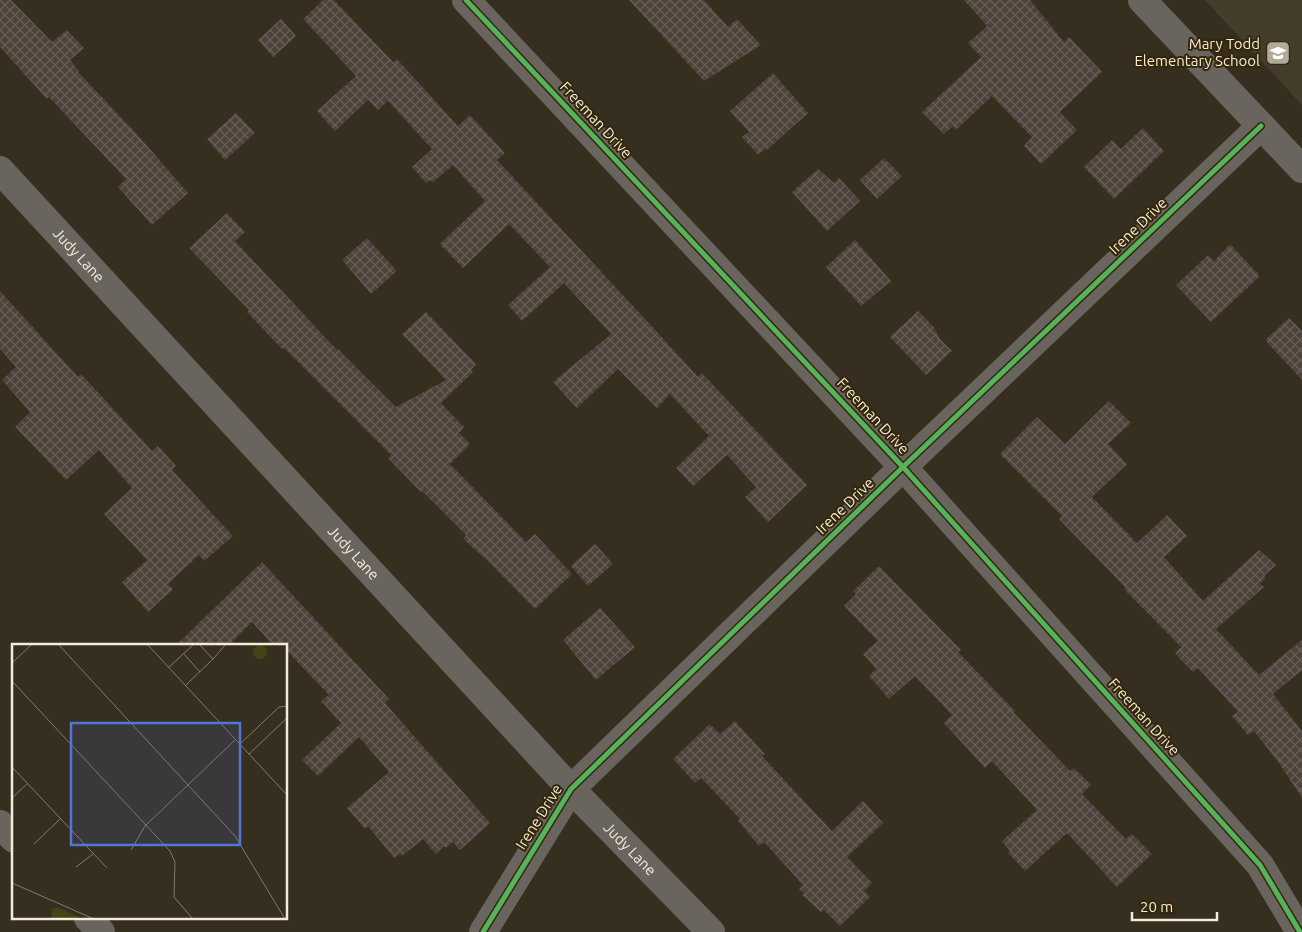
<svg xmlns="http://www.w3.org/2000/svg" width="1302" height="932" font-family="Ubuntu,sans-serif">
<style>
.education{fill:#443d2c}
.building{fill:url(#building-cross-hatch)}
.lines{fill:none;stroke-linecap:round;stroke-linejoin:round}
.minor{stroke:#69655e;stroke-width:28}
.cycleway-casing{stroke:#35270a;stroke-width:8}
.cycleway{stroke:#56b35d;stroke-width:5}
.labels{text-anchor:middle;stroke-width:4;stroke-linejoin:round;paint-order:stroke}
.poi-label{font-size:15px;fill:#f4ebda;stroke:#35270a;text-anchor:end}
.street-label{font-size:15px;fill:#f4ebda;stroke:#35270a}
.inset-road{fill:none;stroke:#827a6a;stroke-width:1}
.view{fill:#5375d8;fill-opacity:0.15;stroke:#5375d8;stroke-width:2.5}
.inset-edge{fill:none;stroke:#f4ebda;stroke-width:2.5}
</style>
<defs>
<pattern id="building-cross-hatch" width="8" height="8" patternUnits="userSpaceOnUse" patternTransform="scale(1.25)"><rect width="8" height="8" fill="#4d433b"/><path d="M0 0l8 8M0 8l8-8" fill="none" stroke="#675e57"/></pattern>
</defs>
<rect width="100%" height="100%" fill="#362e1f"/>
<!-- education -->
<path class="education" d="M1205,0H1302V105Z"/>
<!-- building -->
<g class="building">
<path d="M0,0H11L52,42L67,30L84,48L70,60L79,71L78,72L135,132L188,193L152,225L118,187L126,179L49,97L47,99L0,47Z"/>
<path d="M323,0H334L393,62L397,59L458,126L470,115L505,153L497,160L647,321L698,377L702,373L807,485L768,522L745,497L756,487L727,455L693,486L676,468L709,436L670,394L657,408L618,369L577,408L553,382L611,334L564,283L522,321L508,305L550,267L509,224L463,268L440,244L485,201L453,165L433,182L430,180L426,183L412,167L432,149L388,101L378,110L368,100L335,131L317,111L356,76L303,19Z"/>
<path d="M629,0H704L728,27L737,19L761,45L704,81Z"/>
<path d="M964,0H1030L1064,42L1069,37L1102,72L1060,112L1077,130L1041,164L1024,146L1032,137L992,96L956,130L953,126L944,134L922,112L981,57L968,43L987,26Z"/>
<path d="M281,19L296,36L273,57L258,40Z"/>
<path d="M773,73L808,113L767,150L765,149L758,155L742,137L749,132L730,111Z"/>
<path d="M236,113L255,133L225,160L207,139Z"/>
<path d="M1143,128L1164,151L1114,199L1084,167L1112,140L1121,149Z"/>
<path d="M884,158L902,176L877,199L860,180Z"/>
<path d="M818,169L834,183L839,178L860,201L827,231L792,192Z"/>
<path d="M227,213L245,232L235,241L337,350L338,349L396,407L446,380L402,334L426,312L476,364L471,370L473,372L441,403L464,427L459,433L470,444L450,464L526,542L535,534L572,574L535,609L488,561L463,539L466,535L422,491L421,492L388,458L391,455L284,348L282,349L247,312L249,310L189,248Z"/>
<path d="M367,238L397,271L371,294L342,260Z"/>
<path d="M855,240L891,281L861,306L826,267Z"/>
<path d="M1230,244L1260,276L1211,322L1176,285L1208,255L1214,261Z"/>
<path d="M0,291L78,377L81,374L152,451L158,446L176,466L172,470L233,536L204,561L199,555L168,584L173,589L148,612L122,582L147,560L104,514L132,488L99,450L66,480L15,427L30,412L2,380L16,367L0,349Z"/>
<path d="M918,311L933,326L940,339L952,351L926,375L890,337Z"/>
<path d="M1289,318L1302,331V380L1265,340Z"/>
<path d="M1109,401L1131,423L1108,444L1127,464L1092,497L1137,543L1167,515L1187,536L1164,557L1203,601L1259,550L1276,565L1264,576L1266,578L1260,583L1264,587L1216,629L1259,675L1302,640V670L1273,694L1302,731V798L1279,763L1254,731L1248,735L1232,716L1238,712L1198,668L1193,672L1184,663L1175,653L1181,647L1124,589L1125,587L1059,519L1062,516L1000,454L1037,417L1065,444Z"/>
<path d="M595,544L613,564L588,586L571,566Z"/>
<path d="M262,562L389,699L385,703L490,823L460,850L453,842L446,848L444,846L436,854L423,839L402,856L400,854L394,858L368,826L365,829L347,808L389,772L359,737L318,776L302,760L341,723L321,701L329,695L286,650V646H274L252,622L228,646H175Z"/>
<path d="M879,566L961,650L958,652L1015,711L1014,713L1070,771L1074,768L1091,785L1082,794L1126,839L1132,834L1152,854L1117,887L1067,833L1025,871L1008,853L1010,851L1002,841L1037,810L992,761L985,768L944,723L952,715L915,676L889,699L869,676L876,669L863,654L878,641L844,606L856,594L853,591Z"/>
<path d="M600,608L635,647L596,680L563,640Z"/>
<path d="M735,721L765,754L762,756L832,831L863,801L883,823L847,857L872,883L864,891L870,897L840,926L824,910L821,912L802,895L804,893L799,889L803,885L764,842L759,846L738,821L740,819L701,778L695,783L673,759L710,724L720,734Z"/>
</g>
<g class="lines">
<!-- minor -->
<g class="minor">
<path d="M466,0L903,467L1260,865L1300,932"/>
<path d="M1142,0L1302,169"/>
<path id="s1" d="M0,170L571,789L711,932"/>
<path d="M0,824L14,839"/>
<path d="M88,918L101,932"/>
<path d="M483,932L571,789L903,467L1261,126"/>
</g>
<defs>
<g id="cycleway">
<path d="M466,0L903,467L1260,865L1300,932"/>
<path d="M483,932L571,789L903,467L1261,126"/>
</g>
</defs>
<!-- cycleway casing -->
<use href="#cycleway" class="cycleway-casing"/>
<!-- cycleway -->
<use href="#cycleway" class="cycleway"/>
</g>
<!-- icons -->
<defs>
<symbol id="school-square" viewBox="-11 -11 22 22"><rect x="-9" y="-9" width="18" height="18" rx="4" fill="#b2a999" stroke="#35270a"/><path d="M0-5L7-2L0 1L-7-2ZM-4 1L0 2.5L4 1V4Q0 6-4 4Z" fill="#fff"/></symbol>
</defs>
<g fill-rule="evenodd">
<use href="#school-square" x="1264" y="39" width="28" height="28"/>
</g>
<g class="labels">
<!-- poi labels -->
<g class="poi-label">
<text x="1260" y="49">Mary Todd<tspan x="1260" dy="17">Elementary School</tspan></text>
</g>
<!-- street labels -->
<g class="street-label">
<text transform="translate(596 120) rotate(47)" y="5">Freeman Drive</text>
<text transform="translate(1138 226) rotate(-44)" y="5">Irene Drive</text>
<text dy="5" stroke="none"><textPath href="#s1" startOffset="116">Judy Lane</textPath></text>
<text transform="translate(873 416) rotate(47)" y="5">Freeman Drive</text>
<text transform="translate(845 506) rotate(-44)" y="5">Irene Drive</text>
<text dy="5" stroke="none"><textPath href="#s1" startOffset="521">Judy Lane</textPath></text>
<text transform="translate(1144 717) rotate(48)" y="5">Freeman Drive</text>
<text transform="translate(539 817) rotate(-58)" y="5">Irene Drive</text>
<text dy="5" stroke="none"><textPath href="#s1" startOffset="926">Judy Lane</textPath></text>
</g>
</g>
<!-- overview -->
<g transform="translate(12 644)">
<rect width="275" height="275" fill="#362e1f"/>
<path d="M45,263L71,275H39L40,265Z" fill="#444419"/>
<path d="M241 8a7 7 0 1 1 14 0a7 7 0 1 1-14 0Z" fill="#444419"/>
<path class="inset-road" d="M46,0L223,192L273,275M135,0L275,151M172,10L188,28M201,15L214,0M0,19L20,0M156,24L182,0M0,37L158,207L163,218L162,253L181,275M173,42L201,15L187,0M228,100L267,63L275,62M237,110L275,74M0,123L95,224M0,154L16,139M22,200L48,175M119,206L133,182L223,96M64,223L81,210M0,239L82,275"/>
<path class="view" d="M59,79H228V201H59Z"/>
<rect width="275" height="275" class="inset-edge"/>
</g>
<!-- scale -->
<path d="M1132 912v8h85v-8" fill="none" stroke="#f4ebda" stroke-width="2.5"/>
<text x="1140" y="912" font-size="15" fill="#f4ebda" stroke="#35270a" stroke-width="4" paint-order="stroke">20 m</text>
</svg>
